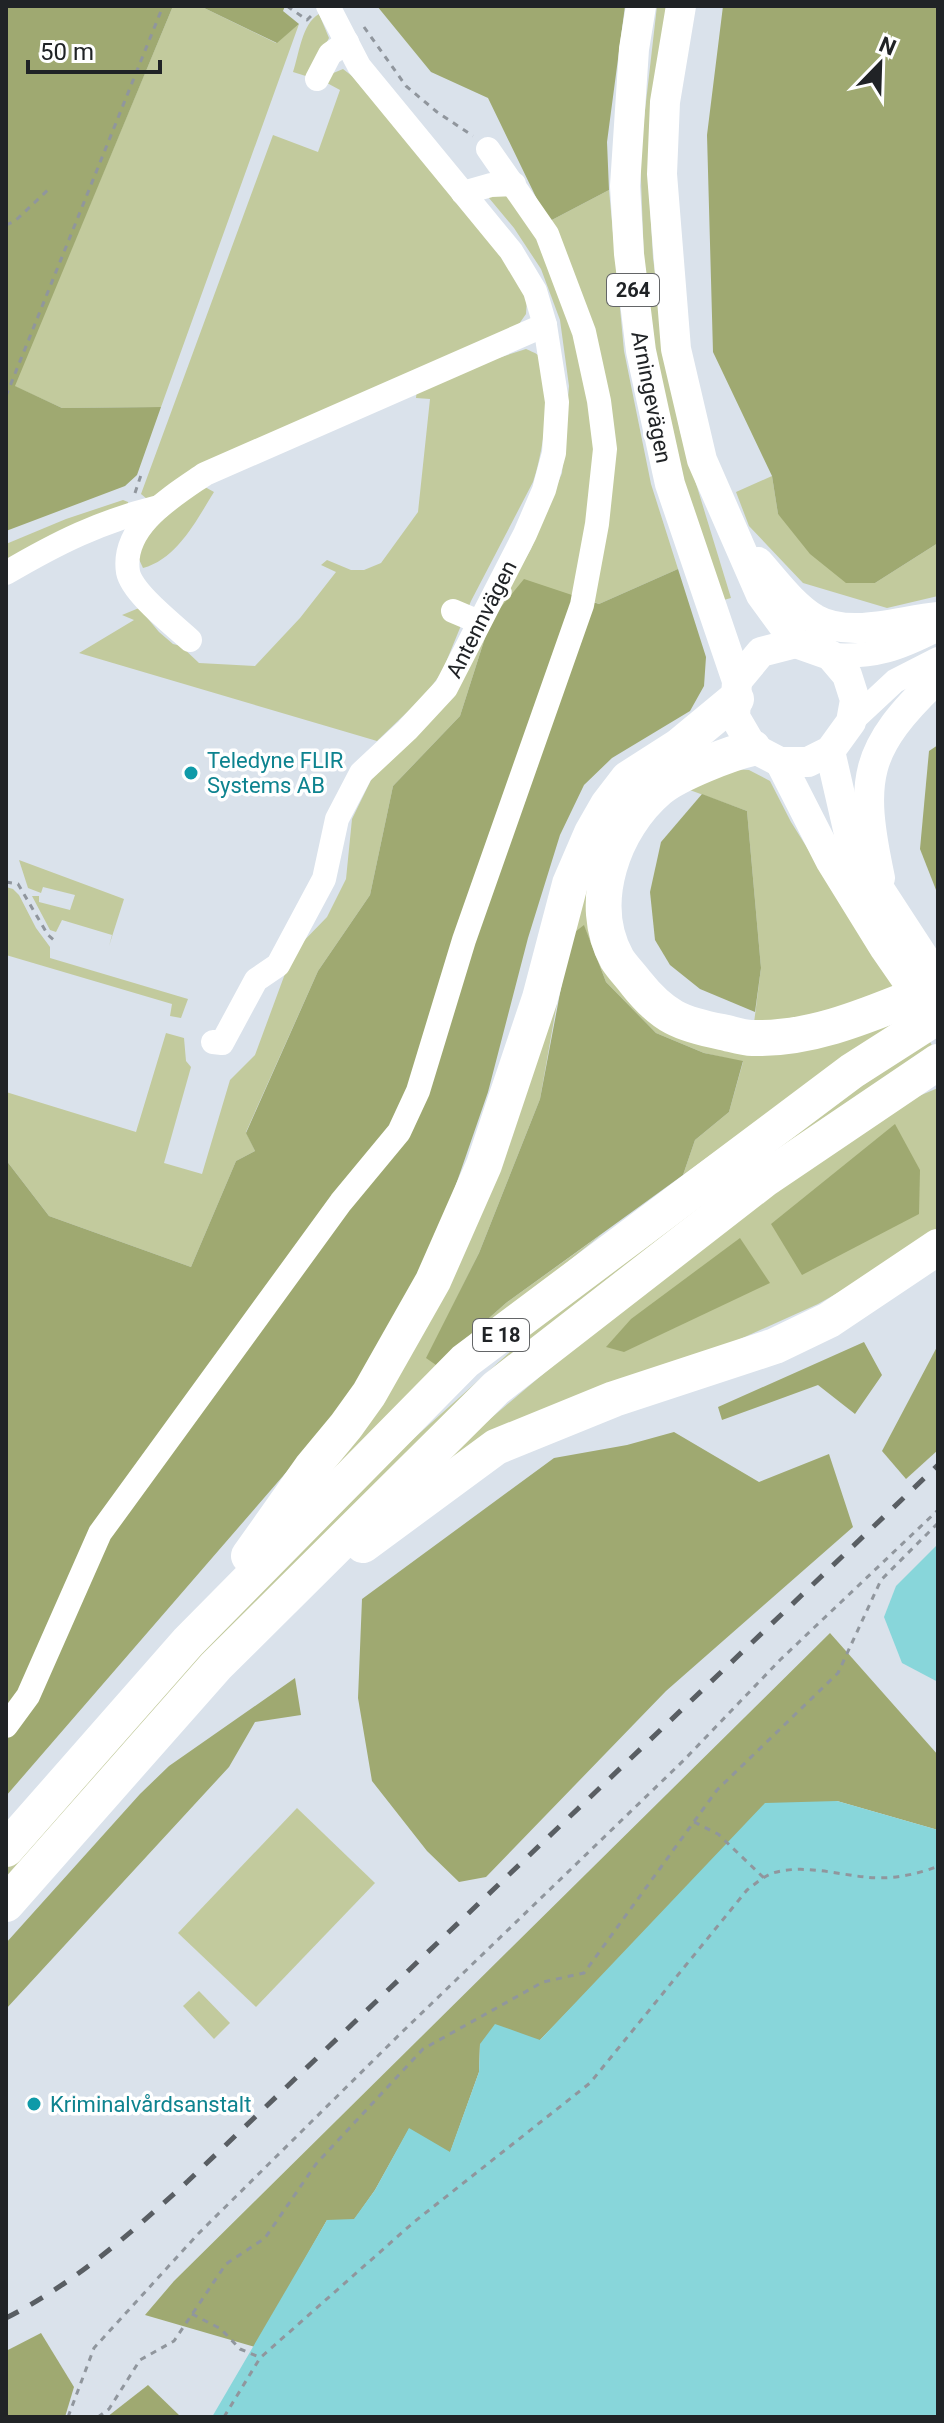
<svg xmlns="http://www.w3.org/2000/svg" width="944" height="2423" font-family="Roboto,sans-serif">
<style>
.green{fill:#c2ca9d}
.forest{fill:#9fa971}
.water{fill:#88d6da}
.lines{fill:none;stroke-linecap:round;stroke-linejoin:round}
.path{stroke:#90969d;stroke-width:3;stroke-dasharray:6 6;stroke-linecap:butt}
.minor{stroke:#fff;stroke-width:24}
.major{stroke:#fff;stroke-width:30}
.highway{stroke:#fff;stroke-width:36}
.rail{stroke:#595e63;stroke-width:5;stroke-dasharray:14 14;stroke-linecap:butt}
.culture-dot{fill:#0f9aa8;stroke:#fff;stroke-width:3}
.labels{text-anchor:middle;stroke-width:7;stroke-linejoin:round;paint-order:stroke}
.shield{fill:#fff;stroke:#636567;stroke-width:2}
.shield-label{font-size:20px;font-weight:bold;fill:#202326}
.street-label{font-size:22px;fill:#202326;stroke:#fff}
.culture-label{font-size:22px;fill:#0d838f;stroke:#fff;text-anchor:start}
</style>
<rect width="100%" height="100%" fill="#dae2eb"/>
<!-- green -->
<g class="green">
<path d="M173,6H200L276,43L299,24L161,407L62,408L14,386Z"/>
<path d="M657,6H666L649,188L653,258L665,347L680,431L731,598L720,601L688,498L656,358L644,259L640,154Z"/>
<path d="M319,14L329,38L309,77L293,72C299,55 302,23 319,14Z"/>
<path d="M343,69L352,76L498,247L527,299L526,314L519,324L161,495L147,499L141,494L273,135L318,152L340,90L327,83L331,74Z"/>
<path d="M609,190L624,351L651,484L678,569L599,604L589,600L611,461L548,222Z"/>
<path d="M484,192L516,197L531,220L573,319L598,437L577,596L491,619L460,716L393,786L370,895L318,971L246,1132L255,1151L236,1161L191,1267L49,1216L6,1160V1092L136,1132L166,1033L184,1038L186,1061L191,1067L164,1163L202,1174L230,1080L255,1055L293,952L327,917L346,879L352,819L372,778L491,619L531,549L562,473L569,386L560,320L541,269L514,228Z"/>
<path d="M526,349C530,351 534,352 538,355C557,374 542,458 533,482L471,601L442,672L426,694L377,741L79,653L134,620L122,615L139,608L159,632L173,644L181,646L199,663L255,666L300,618L336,572L321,565L327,560L351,570H364L381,563L418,512L430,399L416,398L417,388L424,382Z"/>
<path d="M772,476L778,514L875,583L938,543V596L887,608L803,583L749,526L736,492Z"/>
<path d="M205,487L214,492C196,521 177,559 143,568L137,555L150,525Z"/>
<path d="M123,500L128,502L129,510L6,562V544L66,519Z"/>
<path d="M730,769L749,770L770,781L791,822L895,988L798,1021L754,1023L761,968L747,811L687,789Z"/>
<path d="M586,857L592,922L690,1038L909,1012L683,1175L695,1140L729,1112L743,1062L704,1053L656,1033L606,982L584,926L563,969L540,1099L479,1253L427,1358L437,1364L506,1303L602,1234L525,1297L310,1497L375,1409Z"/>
<path d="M19,860L124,899L109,946L112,935L62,920L56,932L50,930L32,896H39V902L70,910L75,895L43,887L41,893L28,888Z"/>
<path d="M6,887L13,889L19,895L36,928L50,947V958L188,999L181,1018L170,1016L172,1004L6,955Z"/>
<path d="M929,1040L934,1049L637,1261L6,1881V1867L104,1753L373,1475L529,1335L768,1150Z"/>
<path d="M938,1088V1230L866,1277L818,1304L685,1364L431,1469L575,1347L726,1226L895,1106Z"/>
<path d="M297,1808L375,1883L256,2007L178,1933Z"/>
<path d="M199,1991L230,2023L214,2039L183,2006Z"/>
</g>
<!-- forest -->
<g class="forest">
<path d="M6,6H173L15,386L62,408L161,407L137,475L125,486L6,531Z"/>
<path d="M200,6H285L283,11L299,24L277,43Z"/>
<path d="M377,6H625L607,142L609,190L548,222L488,98L431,72Z"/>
<path d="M723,6H938V543L875,583H846L810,554L778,514L772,476L713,352L707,135Z"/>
<path d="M678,569L706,657L704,686L690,711L612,758L584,785L560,835L528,938L488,1092L441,1228L388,1343L341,1409L6,1796V1160L49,1216L191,1267L236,1161L255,1151L246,1133L318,971L370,895L393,786L460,716L491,619L524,579L599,604Z"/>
<path d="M938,745V895L920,849L929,751Z"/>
<path d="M702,794L747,811L761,968L755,1012L700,989L670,965L655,940L650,892L661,842Z"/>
<path d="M584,925L606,982L656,1033L704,1053L743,1061L729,1112L695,1140L683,1175L506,1303L436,1365L426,1358L479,1253L540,1099L571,935Z"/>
<path d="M895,1124L920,1170L919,1214L802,1275L771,1224Z"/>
<path d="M740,1238L770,1283L624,1352L606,1347L631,1319Z"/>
<path d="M864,1342L882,1375L855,1414L818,1385L722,1420L718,1407Z"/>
<path d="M938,1345V1450L906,1479L882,1451Z"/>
<path d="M674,1432L759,1482L829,1454L853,1527L666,1691L486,1877L459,1882L427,1851L372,1781L358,1698L362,1599L554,1458L627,1445Z"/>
<path d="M830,1633L938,1755V1830L837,1801L640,1937L540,2040L480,2044L479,2072L450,2153L409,2129L375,2190L354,2220H327L255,2347L145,2315L174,2281Z"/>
<path d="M295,1678L301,1715L255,1722L229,1767L6,2009V1943L140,1794L169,1766Z"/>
<path d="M41,2333L74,2387L65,2417H6V2351Z"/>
<path d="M148,2385L181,2417H107Z"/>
</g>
<!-- water -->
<g class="water">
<path d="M938,1544V1682L902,1663L884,1617L896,1586Z"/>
<path d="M837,1801L938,1830V2417H212L327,2220L354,2219L375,2190L409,2128L450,2152L479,2072L480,2044L495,2024L540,2040L765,1803Z"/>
</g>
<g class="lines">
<!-- path -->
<g class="path">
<path d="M287,6L307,20L311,16"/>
<path d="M364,27L406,86L437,112L473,136"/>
<path d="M6,225L15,221L50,188"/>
<path d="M6,396L163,6"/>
<path d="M135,493L141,475"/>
<path d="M6,882L18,884L48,935L55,941"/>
<path d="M694,1822L718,1834L764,1878"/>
<path d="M192,2314L221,2329L240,2349L259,2357"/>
<path d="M68,2417L94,2348L198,2234L399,2035L684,1760L780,1660L938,1510"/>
<path d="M98,2417L109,2409L140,2360L174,2341L226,2264L265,2238L316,2164L423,2049L543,1982L584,1973L717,1790L838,1673L881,1580L938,1523"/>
<path d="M224,2417L260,2358L414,2222L590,2083L747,1890C755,1884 764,1876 773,1873C803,1864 835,1874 865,1877C888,1880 917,1875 938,1866"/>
</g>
<!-- minor -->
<g class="minor">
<path d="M317,79L330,54L347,42"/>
<path d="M463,193L491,185L514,184"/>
<path d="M6,573C57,543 101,521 159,507"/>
<path d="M453,611L479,622"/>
<path d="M190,640C174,625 132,593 128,572C121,526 173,496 205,474L545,325"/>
<path d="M830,655C875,658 899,649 938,629"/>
<path d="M851,722L895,681L938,659"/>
<path d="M213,1042L222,1043L256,980L278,965L324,879L337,819L361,773L407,730L446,688L525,534L544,490L554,453L557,402L545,325L535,291L511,251L359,66L328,6"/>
<path d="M6,1726L28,1696L100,1533L341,1202L399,1132L418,1091L464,940L582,605L597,524L605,449L599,401L584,332L547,234L488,149"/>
</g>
<!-- major -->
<g class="major">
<path d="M641,6L634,49L625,186L629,254L641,351L654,411L670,484L737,681L735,717L753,748L780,762H808L830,751L851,722L855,700L847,675L830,655L796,643L761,595L702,460L676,349L662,174L665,102L681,6"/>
<path d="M758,562C775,581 793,606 815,619C851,639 901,620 938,617"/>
<path d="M737,681L761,652L796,643"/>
<path d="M830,751L852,847L938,979"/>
<path d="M780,762L830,860L885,949L930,1014"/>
<path d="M880,878C859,779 863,749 938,678"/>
</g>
<!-- highway -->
<g class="highway">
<path d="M753,748C730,753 677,774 659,789C613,828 586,903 617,959C622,967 630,975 636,983C663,1017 681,1024 722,1032C732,1034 742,1038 752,1038C817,1040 879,1010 938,987"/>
<path d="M363,1545L496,1447L614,1399L775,1346L829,1320L938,1247"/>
<path d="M249,1556L312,1467L346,1426L369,1394L433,1281L484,1165L540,998L570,884L592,833L608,805L628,779L678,747L736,699"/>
<path d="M6,1849L188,1642L465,1361L852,1071L938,1016"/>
<path d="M6,1904L216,1666L496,1388L765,1179L938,1062"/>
</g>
<!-- rail -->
<path class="rail" d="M6,2318C75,2283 131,2233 188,2181L938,1465"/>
</g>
<!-- markers -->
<g class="culture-dot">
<circle cx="191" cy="773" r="8"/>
<circle cx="34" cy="2104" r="8"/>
</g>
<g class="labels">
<!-- shield labels -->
<g class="shield">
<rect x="607" y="274" width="52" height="32" rx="6"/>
<rect x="473" y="1319" width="56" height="32" rx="6"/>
</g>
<g class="shield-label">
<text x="633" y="297">264</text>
<text x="501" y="1342">E 18</text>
</g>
<!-- street labels -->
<g class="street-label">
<text transform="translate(652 397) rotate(79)" y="8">Arningevägen</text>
<text transform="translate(481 619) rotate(-63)" y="8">Antennvägen</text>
</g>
<!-- culture labels -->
<g class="culture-label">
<text x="207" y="768">Teledyne FLIR<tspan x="207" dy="25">Systems AB</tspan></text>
<text x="50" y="2112">Kriminalvårdsanstalt</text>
</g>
</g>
<!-- border -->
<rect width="944" height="2423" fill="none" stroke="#202326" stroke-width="16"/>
<!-- north arrow -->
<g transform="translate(880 64) rotate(23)" stroke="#ffffff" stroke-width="6" paint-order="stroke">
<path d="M0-6L14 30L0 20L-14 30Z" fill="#202326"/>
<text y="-12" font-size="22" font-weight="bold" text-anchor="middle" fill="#202326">N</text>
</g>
<!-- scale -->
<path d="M28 60v12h132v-12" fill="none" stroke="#202326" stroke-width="4"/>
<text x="40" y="60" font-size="24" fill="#202326" stroke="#ffffff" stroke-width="6" paint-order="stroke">50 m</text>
</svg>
